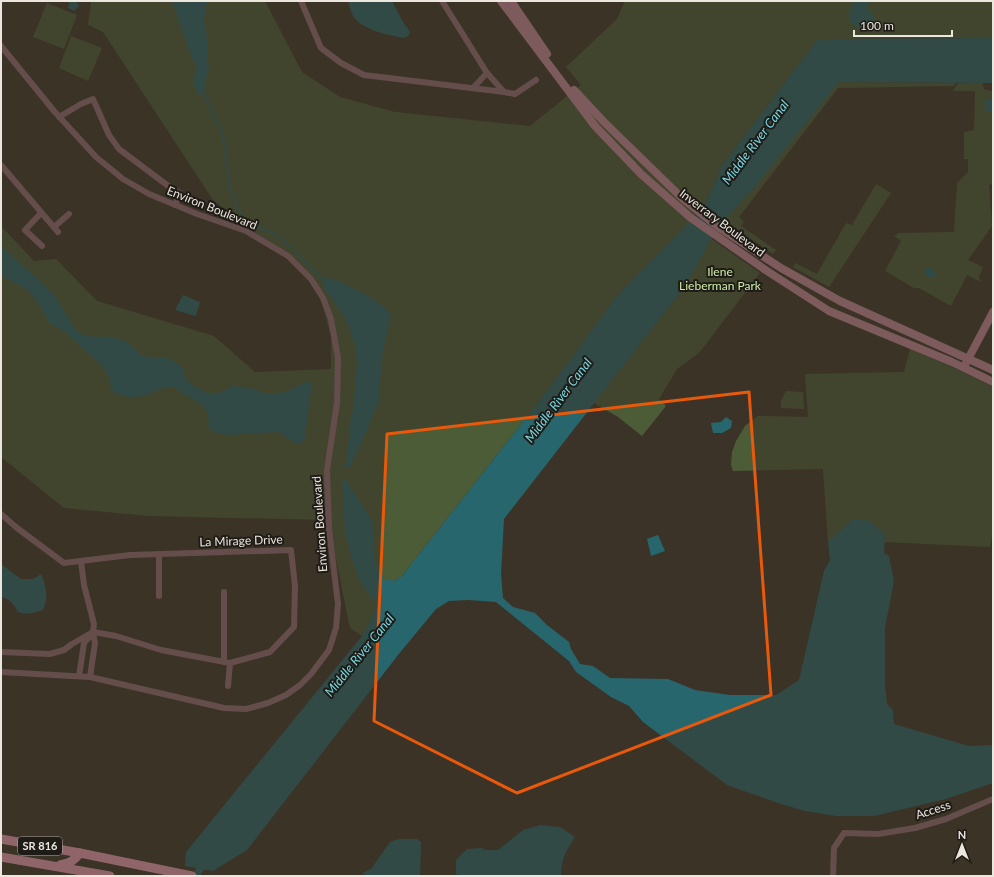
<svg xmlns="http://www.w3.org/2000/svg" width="994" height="877" font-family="Lato,sans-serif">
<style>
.green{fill:#4c5c37}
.water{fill:#28666d}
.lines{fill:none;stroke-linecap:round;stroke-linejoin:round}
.stream{stroke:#28666d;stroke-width:2}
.canal{stroke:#28666d;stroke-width:7}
.street{stroke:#976d77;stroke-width:6}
.secondary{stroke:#ce8b9d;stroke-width:8}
.primary{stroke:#f9a3ba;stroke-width:9}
.marked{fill:none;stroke:#e8590c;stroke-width:3;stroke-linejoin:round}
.labels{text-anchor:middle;stroke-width:4;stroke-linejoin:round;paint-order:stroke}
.shield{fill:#1f1b16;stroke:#aea9a2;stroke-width:1}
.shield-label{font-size:11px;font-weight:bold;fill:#ebe6de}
.street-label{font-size:12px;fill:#ebe6de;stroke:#1f1b16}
.park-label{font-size:12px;fill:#ceedaa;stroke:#1f1b16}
.water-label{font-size:13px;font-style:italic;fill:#75d8e2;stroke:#1f1b16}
</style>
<rect width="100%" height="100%" fill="#3b3327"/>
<!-- green -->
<g class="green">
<path d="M91,1H265L302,72L340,97L395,112L530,126L581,85L566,67L617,19L625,1H993V38L818,39L723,164L706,202L690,222L617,296L540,400L402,576L394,581L377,603L375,611L362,636L350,628L328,520L149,516L64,508L1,457V226L34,261L56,259L97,301L214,336L255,372L331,369V336L315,279L213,200L103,32L88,25Z"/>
<path d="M47,3L77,15L64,49L33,37Z"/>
<path d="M71,36L102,48L88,81L59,68Z"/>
<path d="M839,82L956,83L954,86L838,88L739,217L744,222L741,226L776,250L773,254L724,220Z"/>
<path d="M958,83H983V86L985,90L993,91V184L989,185L992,226L968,260L983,267L979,277L981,282L967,275L951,306L919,288H914L885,271L901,241L894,236L898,233L954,232L957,183L968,172V159H964V132L974,130L975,91H953Z"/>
<path d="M876,184L891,193L829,287L793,267L795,263L817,274L846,223L852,225Z"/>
<path d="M709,237L760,273L699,353L677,369L659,399L666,406L642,436L618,417L594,403L686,285Z"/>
<path d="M910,349L950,366L993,387V530L990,547L884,542L885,534L853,519L828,542L823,469L733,471L731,465L732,452L736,441L745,426L758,416L808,417L805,374L904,372Z"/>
<path d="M786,391L803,392L804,409L781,408V400Z"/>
</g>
<!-- water -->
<g class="water">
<path d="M64,1H76L79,6L74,11L68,8L70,3Z"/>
<path d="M172,1H208L206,6L204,20L208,42L207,62L209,70L206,80L204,94L200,95C185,79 204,71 192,59Z"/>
<path d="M348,1H392L402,20L410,32L408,36L404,38C388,35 362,30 353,16C351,11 349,6 348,1Z"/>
<path d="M855,1H870L867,6V11L871,12L874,16L873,22L867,28C847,28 845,16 855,1Z"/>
<path d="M993,38V83L839,82L754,188L717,228L686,285L504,519L501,574L503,598L513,607L535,613L547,625L569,642L571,649L580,664L593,666L610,678L668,679L695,690L730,695H776L799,680L824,571L830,560L828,542L853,519L869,521L885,534L884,553L889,556L894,581L885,628V687L887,704L893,710L894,724L969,746L993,745V783L946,799L874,816H836L805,811L778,803L727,785L643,722L629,706L611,697L576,672L569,661L496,602L468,600L449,601L436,609L398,655L247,850L213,871L185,866L186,852L362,636L375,611L377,603L373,600L359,580L351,556L345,531L342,480H346L372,521L375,562L385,581L391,579L394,581L402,576L540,400L617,296L698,213L706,202L723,164L818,39Z"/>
<path d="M990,98L993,100L992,111H985L984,101Z"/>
<path d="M1,246L39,280L55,296L77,331L85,336L115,337L125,341L140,354L147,357H168L182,367L185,377L191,384L204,392L212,394L219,393L233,386L254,389L264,393H280L290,390L305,382L310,383L312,386L310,397L305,439L301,443L296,444L279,432L228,435L217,433L209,428L208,414L204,406L173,387H166L144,396L131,397L119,395L112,390L108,376L102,366L65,332L49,323L39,304L29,291L1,275Z"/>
<path d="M929,267L935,271L936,274L935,277L931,278L924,274L925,269Z"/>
<path d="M326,277C343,281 380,300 391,314L382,357L379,401L359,449C354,455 354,461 349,467H343L347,461L351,414L353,410L357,364L355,345L348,324L332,298L324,288V281Z"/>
<path d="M183,295L200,302L196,316L175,310Z"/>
<path d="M726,417L732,421L731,428L722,433H713L711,423L721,422Z"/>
<path d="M658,535L665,551L651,556L647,539Z"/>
<path d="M1,564L21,579H33L41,574C46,585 49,599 43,610C34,613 27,615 18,612C14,604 10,599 1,597Z"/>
<path d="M540,825L560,827L575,837C566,851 561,859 561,876H460L456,874V860L467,849L482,848L485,850H498L523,830Z"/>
<path d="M399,839H417L421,842L420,876H368L362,873L371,869L390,842Z"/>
</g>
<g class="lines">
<!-- stream -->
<path class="stream" d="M204,94L222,132L230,188L242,218L278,236L294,250L324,281"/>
<!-- canal -->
<path class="canal" d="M195,876L206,862"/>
<!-- street -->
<g class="street">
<path d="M301,1L321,48L341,63L364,75L504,92L515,94L536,80"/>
<path d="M442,1L487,73L504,92"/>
<path d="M1,46L54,111L96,157L123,179L149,194L197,214L246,231L288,256L311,279L323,298L331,319L338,358L337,403L327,470L329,529L338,604L336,628L329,650L311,674L300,685L286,695L268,703L246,709L224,708L90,677L1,672"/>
<path d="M473,88L487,73"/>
<path d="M59,117L81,104L93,99L109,135L119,149L171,188L180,193L175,205"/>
<path d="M1,165L58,232"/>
<path d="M41,213L25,230L42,246"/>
<path d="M54,227L69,214"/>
<path d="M1,514L17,528L64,563L130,555L291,550L295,586L294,627L270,652L230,663L161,650L116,636L93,632L72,644L64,650L50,654L1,652"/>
<path d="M81,561L84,585L94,624L93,632L95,643L90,677"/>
<path d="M159,596V554"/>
<path d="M224,662V592"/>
<path d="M79,676L84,643L91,635"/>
<path d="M228,686L230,663"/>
<path d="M833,876L834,848L844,833L878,834L915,828L946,819L993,799"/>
</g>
<!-- secondary -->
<g class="secondary">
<path d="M501,1L595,126L641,174L691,218L767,271L829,311L952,362L993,382"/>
<path d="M511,1L547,54"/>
<path d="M574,90L604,122L683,199L718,227L781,268L840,301L993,370"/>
<path d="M966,363L993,312"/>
</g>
<!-- primary -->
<g class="primary">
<path d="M1,839L80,853L192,876"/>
<path d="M1,857L110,876"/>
<path d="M60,865C70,863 74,861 80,853"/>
</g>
</g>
<!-- marked area -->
<path d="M0 0H994V877H0ZM749,392L771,695L517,793L374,721L387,434Z" fill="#3b3327" fill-opacity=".55" fill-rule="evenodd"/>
<path class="marked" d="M749,392L771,695L517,793L374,721L387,434Z"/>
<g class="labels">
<!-- shield labels -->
<rect class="shield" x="18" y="837" width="44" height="18" rx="3"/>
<g class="shield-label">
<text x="40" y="850">SR 816</text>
</g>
<!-- street labels -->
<g class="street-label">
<text transform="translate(212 208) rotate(22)" y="4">Environ Boulevard</text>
<text transform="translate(722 223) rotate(37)" y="4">Inverrary Boulevard</text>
<text transform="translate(320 524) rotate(-94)" y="4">Environ Boulevard</text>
<text transform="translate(241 541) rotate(-2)" y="4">La Mirage Drive</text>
<text transform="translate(933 810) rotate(-18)" y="4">Access</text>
</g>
<!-- park labels -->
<g class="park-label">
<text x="720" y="276">Ilene<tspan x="720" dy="14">Lieberman Park</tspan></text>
</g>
<!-- water labels -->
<g class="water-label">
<text transform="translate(755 142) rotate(-53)" y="5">Middle River Canal</text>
<text transform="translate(558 400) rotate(-53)" y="5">Middle River Canal</text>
<text transform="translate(359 655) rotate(-51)" y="5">Middle River Canal</text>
</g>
</g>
<!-- border -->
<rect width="994" height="877" fill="none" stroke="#ebe6de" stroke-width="4"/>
<!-- north arrow -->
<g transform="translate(962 845)" stroke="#1f1b16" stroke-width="3" paint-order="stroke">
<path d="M0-3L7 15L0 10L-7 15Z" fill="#ebe6de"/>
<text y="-6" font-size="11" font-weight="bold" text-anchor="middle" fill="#ebe6de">N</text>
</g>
<!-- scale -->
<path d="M854 30v6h98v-6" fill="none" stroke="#ebe6de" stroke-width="2"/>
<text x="860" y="30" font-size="12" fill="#ebe6de" stroke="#1f1b16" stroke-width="3" paint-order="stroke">100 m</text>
</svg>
